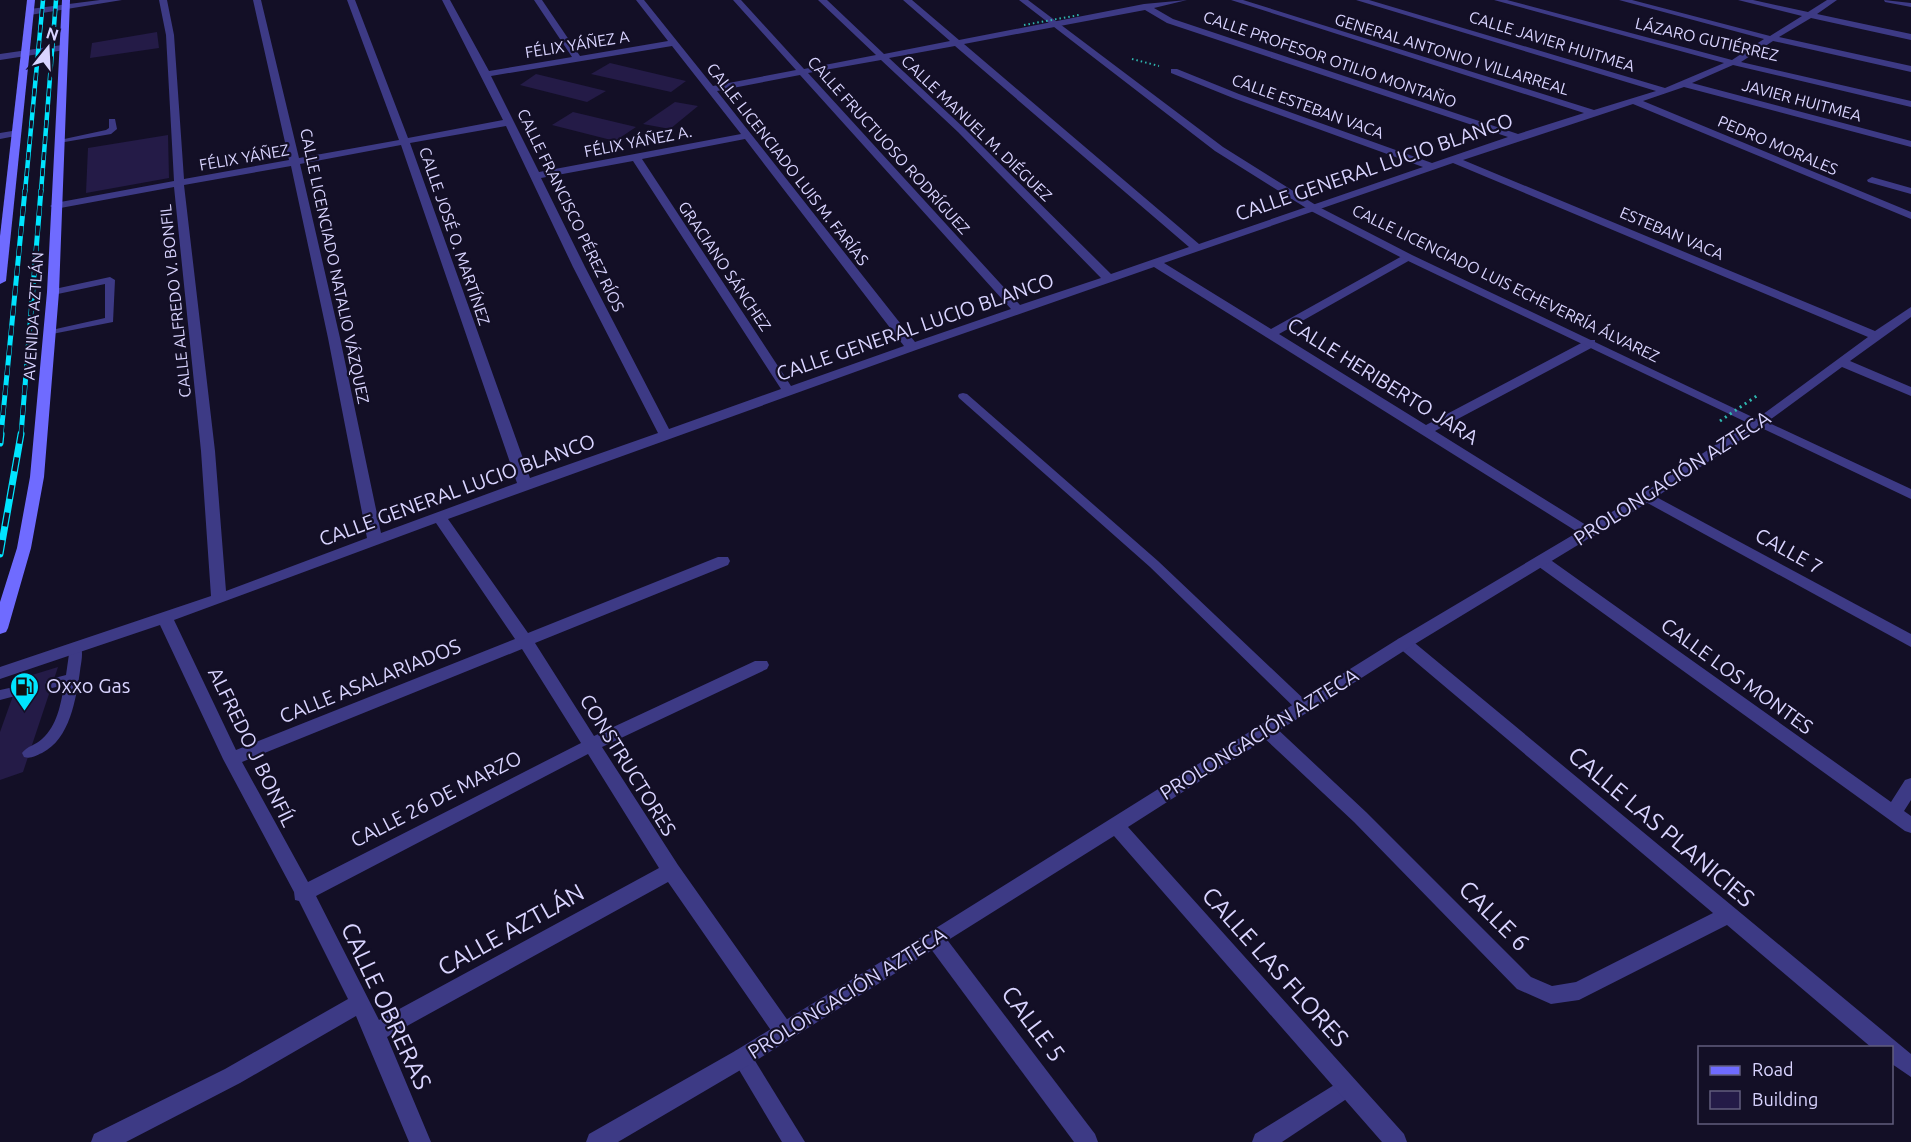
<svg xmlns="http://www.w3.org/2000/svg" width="1911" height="1142" font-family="Ubuntu,sans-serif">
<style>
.building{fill:#241b47}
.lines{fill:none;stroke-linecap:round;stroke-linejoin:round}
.path{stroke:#2fb8b0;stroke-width:2;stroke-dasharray:1.5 3;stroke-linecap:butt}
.service{fill:#3d3a85;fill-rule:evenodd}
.minor{fill:#3d3a85;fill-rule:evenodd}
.tertiary{fill:#3d3a85;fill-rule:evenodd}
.secondary{fill:#6f6bff;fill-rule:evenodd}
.rail-far2-casing{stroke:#00e5ff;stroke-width:4.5}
.rail-far1-casing{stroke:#00e5ff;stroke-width:5}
.rail-casing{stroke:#00e5ff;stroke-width:7}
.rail-far2{stroke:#130f26;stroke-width:3;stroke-dasharray:8;stroke-linecap:butt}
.rail-far1{stroke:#130f26;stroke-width:4;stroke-dasharray:10;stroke-linecap:butt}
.rail{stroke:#130f26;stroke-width:4.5;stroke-dasharray:14;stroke-linecap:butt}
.path-bridge-far1{stroke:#2fb8b0;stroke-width:2;stroke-dasharray:1.5 3;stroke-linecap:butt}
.path-bridge{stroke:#2fb8b0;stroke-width:3;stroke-dasharray:2 4;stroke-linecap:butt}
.labels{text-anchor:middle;stroke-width:4.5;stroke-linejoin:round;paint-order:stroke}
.far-street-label{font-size:16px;fill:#d9d4ff;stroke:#130f26}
.street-label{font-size:20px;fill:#d9d4ff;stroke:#130f26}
.poi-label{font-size:20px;fill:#d9d4ff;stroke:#130f26;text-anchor:start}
.near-street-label{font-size:24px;fill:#d9d4ff;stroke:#130f26}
</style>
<rect width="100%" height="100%" fill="#130f26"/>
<!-- building -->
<g class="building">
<path d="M157,32L159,48L90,58L92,43Z"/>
<path d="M610,63L686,81L671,92L591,74Z"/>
<path d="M536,74L606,91L587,102L520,85Z"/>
<path d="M675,102L698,106L670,129L643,124Z"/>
<path d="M573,112L636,127L615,141L552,125Z"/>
<path d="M168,135L169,178L86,193L88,148Z"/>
<path d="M58,667L23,772L0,780V732L19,679Z"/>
</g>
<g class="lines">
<!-- path -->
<path class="path" d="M1132,59L1159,66"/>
<!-- service -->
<g class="service">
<path d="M109,119H115L117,129L111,134L59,143L55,141L106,130L109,128Z"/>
<path d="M110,277L115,280L113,322L47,335V331L105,318V284L53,295L48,292L50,290Z"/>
<path d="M963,393L967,394L1158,561L1308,703L1310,707L1308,711H1298L1150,567L959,398L958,396L959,394Z"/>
<path d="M76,642L80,644C84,652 81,663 80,671C76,699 70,739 42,753C35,756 31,759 24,757L22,753C27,746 36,745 42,739C57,726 61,704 64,685L52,688L47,686L45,683L47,680L66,675L70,647L72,644Z"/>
<path d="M14,687L19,689L21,692L19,695L0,700V690Z"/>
</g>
<!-- minor -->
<g class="minor">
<path d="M159,0H167L174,35L184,179L289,160L253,0H261L299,158L399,140L347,0H355L408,138L503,120L442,0H450L489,71L572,57L534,0H542L580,56L668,41L636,0H644L713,86L796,70L733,0H741L804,69L876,55L818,0H827L884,54L950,41L903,0H912L959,40L1144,4L1187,0L1154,8L1173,19L1518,134L1584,113L1231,0H1243L1594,110L1656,91L1356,0H1369L1665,88L1724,63L1494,0H1507L1732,60L1764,39L1619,0H1632L1770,36L1802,16L1738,0H1753L1808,12L1827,0H1837L1817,14L1911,34V40L1811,18L1779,37L1911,66V72L1773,41L1741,62L1911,101V107L1733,65L1692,83L1911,141V147L1684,87L1643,101L1911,212V219L1633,104L1463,160L1875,331L1911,307V317L1850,361L1911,387V396L1842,367L1767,422L1911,489V499L1751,423L1868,337L1453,163L1164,263L1271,329L1404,255H1412V259L1279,334L1426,425L1587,340H1595V346L1435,431L1594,530L1596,533L1594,536H1584L1154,267L916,350L448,519L528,633L718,557H728L730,561L728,565L535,643L594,736L755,661H767L769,665L767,669L602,747L678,865L791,1025L794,1032L791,1039L784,1042L777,1039L668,882L387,1037L431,1142H409L356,1016L240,1083L126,1142H91L94,1134L225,1069L348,999L299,901L295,900L294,892L223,759L160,625L0,679V667L211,596L201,451L174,187L55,209L50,206L55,203L174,181L166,35ZM1145,10L1167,23L1508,137L1432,163L1239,94L1177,69H1171V73L1233,98L1423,167L1199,244L964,44ZM672,46L741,134L539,172L491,76ZM955,46L1189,247L1111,274L964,128L889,58ZM881,60L958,132L1101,278L1020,305L808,73ZM800,75L1011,309L915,342L717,91ZM506,126L573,267L658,433L530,478L410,143ZM745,139L904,346L791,386L642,159ZM401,145L517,483L381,533L340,338L300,164ZM633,161L781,389L669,429L585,267L541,178ZM291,166L328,338L367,538L226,591L215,451L184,185ZM436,523L515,639L236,750L174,620ZM522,649L581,743L308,882L242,762ZM588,754L659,868L379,1020L316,896Z"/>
<path d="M1884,0L1911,3V7L1885,2Z"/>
<path d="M18,130L21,131V135L0,139V133Z"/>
<path d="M1872,177L1911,188V194L1868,182L1867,180Z"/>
<path d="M1647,492L1911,634V647L1642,500L1640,497L1642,494Z"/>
<path d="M1540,555L1545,556L1891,802L1905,780L1911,778V800L1904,811L1911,816V833L1905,831L1535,564L1533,560Z"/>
<path d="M1404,637L1410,639L1911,1054V1077L1892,1064V1048H1872L1727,925L1579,1000L1551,1004L1517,989L1354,822L1261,735L1259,730L1261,725L1267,724L1273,725L1366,812L1531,977L1552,986L1576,982L1713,913L1398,647L1396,643L1398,639Z"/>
<path d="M935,930L942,933L1095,1134L1098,1142H1074L928,945L925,939L928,933Z"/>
<path d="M742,1048L749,1051L805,1142H782L732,1058L735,1051Z"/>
<path d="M1347,1077L1354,1080L1358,1087L1354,1094L1282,1142H1252L1255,1134Z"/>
</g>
<!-- tertiary -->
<g class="tertiary">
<path d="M100,0H122L30,15L26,12L30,9Z"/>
<path d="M1019,0H1028L1223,147L1319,207L1412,255L1765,423L1652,500L1410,647L1128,827L1404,1134L1407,1142H1382L1114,836L749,1065L618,1142H586L589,1134L735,1051L928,933L1398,639L1642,494L1748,423L1404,259L1311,211L1215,151Z"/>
<path d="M62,45L66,48L65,50L0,60V54Z"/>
</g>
<!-- secondary -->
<g class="secondary">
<path d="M27,0H35L6,281L0,284V236Z"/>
<path d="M62,0H70L59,292L44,477L31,548L8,628L6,632L0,634V602L17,548L30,477L47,292Z"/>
</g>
<defs>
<g id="rail-far2">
<path d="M25,192L43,0"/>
<path d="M41,192L56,0"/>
</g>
<g id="rail-far1">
<path d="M1,435L25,190"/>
<path d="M21,435L41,190"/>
</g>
<g id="rail">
<path d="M0,443L1,434"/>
<path d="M0,554L21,434"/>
</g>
</defs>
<!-- rail-far2 casing -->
<use href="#rail-far2" class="rail-far2-casing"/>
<!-- rail-far1 casing -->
<use href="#rail-far1" class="rail-far1-casing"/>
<!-- rail casing -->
<use href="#rail" class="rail-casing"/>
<!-- rail-far2 -->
<use href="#rail-far2" class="rail-far2"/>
<!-- rail-far1 -->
<use href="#rail-far1" class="rail-far1"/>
<!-- rail -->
<use href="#rail" class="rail"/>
<!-- path-bridge-far1 -->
<path class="path-bridge-far1" d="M1024,25L1079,15"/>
<!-- path-bridge -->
<path class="path-bridge" d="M1720,421L1758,395"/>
</g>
<!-- icons -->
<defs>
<symbol id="fuel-pin" viewBox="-11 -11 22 30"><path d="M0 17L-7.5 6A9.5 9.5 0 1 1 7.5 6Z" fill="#00e5ff" stroke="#130f26"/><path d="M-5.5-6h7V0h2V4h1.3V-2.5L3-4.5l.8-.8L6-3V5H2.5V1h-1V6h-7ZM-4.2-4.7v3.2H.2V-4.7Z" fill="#111"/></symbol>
</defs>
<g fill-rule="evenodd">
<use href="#fuel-pin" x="8" y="670" width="33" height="45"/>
</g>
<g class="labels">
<!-- far-street labels -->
<g class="far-street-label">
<text transform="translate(1707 39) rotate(13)" y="6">LÁZARO GUTIÉRREZ</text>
<text transform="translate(1552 41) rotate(17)" y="6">CALLE JAVIER HUITMEA</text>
<text transform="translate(577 44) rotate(-9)" y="6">FÉLIX YÁÑEZ A</text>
<text transform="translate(1452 54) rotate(17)" y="6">GENERAL ANTONIO I VILLARREAL</text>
<text transform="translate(1330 59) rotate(19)" y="6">CALLE PROFESOR OTILIO MONTAÑO</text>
<text transform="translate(1802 100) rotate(15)" y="6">JAVIER HUITMEA</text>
<text transform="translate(1308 106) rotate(20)" y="6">CALLE ESTEBAN VACA</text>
<text transform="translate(977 128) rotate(44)" y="6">CALLE MANUEL M. DIÉGUEZ</text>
<text transform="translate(638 141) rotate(-11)" y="6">FÉLIX YÁÑEZ A.</text>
<text transform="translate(889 145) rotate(48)" y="6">CALLE FRUCTUOSO RODRÍGUEZ</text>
<text transform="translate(1778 145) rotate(23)" y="6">PEDRO MORALES</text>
<text transform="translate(244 157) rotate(-10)" y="6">FÉLIX YÁÑEZ</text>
<text transform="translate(788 164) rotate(52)" y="6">CALLE LICENCIADO LUIS M. FARÍAS</text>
<text transform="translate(571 210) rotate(64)" y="6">CALLE FRANCISCO PÉREZ RÍOS</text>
<text transform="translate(1672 233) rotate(23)" y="6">ESTEBAN VACA</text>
<text transform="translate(455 236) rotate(71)" y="6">CALLE JOSÉ O. MARTÍNEZ</text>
<text transform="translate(335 266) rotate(78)" y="6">CALLE LICENCIADO NATALIO VÁZQUEZ</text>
<text transform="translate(725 266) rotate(56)" y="6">GRACIANO SÁNCHEZ</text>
<text transform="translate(1506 283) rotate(26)" y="6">CALLE LICENCIADO LUIS ECHEVERRÍA ÁLVAREZ</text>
<text transform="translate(175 301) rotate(-96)" y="6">CALLE ALFREDO V. BONFIL</text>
<text transform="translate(33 316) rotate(-86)" y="6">AVENIDA AZTLÁN</text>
</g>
<!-- street labels -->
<g class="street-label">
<text transform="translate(1374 167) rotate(-19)" y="7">CALLE GENERAL LUCIO BLANCO</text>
<text transform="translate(915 327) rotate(-19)" y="7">CALLE GENERAL LUCIO BLANCO</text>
<text transform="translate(1383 381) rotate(32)" y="7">CALLE HERIBERTO JARA</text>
<text transform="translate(1672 478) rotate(-33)" y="7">PROLONGACIÓN AZTECA</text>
<text transform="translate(457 490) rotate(-20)" y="7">CALLE GENERAL LUCIO BLANCO</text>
<text transform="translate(1789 551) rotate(29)" y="7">CALLE 7</text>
<text transform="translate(1737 676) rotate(36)" y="7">CALLE LOS MONTES</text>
<text transform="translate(370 681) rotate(-22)" y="7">CALLE ASALARIADOS</text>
<text transform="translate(1259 734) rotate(-32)" y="7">PROLONGACIÓN AZTECA</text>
<text transform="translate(252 747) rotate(64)" y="7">ALFREDO J BONFÍL</text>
<text transform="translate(628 765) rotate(58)" y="7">CONSTRUCTORES</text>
<text transform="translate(436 799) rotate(-27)" y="7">CALLE 26 DE MARZO</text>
<text transform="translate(847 993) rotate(-32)" y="7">PROLONGACIÓN AZTECA</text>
</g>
<!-- poi labels -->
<g class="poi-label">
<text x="46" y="693">Oxxo Gas</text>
</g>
<!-- near-street labels -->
<g class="near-street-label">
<text transform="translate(1661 827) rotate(40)" y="8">CALLE LAS PLANICIES</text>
<text transform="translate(1494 916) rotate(45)" y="8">CALLE 6</text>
<text transform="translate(511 930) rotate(-29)" y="8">CALLE AZTLÁN</text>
<text transform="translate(1275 967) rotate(48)" y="8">CALLE LAS FLORES</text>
<text transform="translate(386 1006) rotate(65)" y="8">CALLE OBRERAS</text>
<text transform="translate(1033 1024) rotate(53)" y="8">CALLE 5</text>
</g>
</g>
<!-- legend -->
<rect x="1698" y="1046" width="195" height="78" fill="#130f26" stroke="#625e7d" stroke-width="1.5"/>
<rect x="1710" y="1066" width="30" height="9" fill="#6f6bff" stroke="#625e7d" stroke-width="1.5"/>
<text x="1752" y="1076" font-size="18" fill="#d9d4ff">Road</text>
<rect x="1710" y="1091" width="30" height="18" fill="#241b47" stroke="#625e7d" stroke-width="1.5"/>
<text x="1752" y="1106" font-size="18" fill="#d9d4ff">Building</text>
<!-- north arrow -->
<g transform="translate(48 48) rotate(18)" stroke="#130f26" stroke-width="4.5" paint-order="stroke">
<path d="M0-4.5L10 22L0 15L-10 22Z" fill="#d9d4ff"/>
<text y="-9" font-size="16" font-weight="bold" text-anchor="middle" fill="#d9d4ff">N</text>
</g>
</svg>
